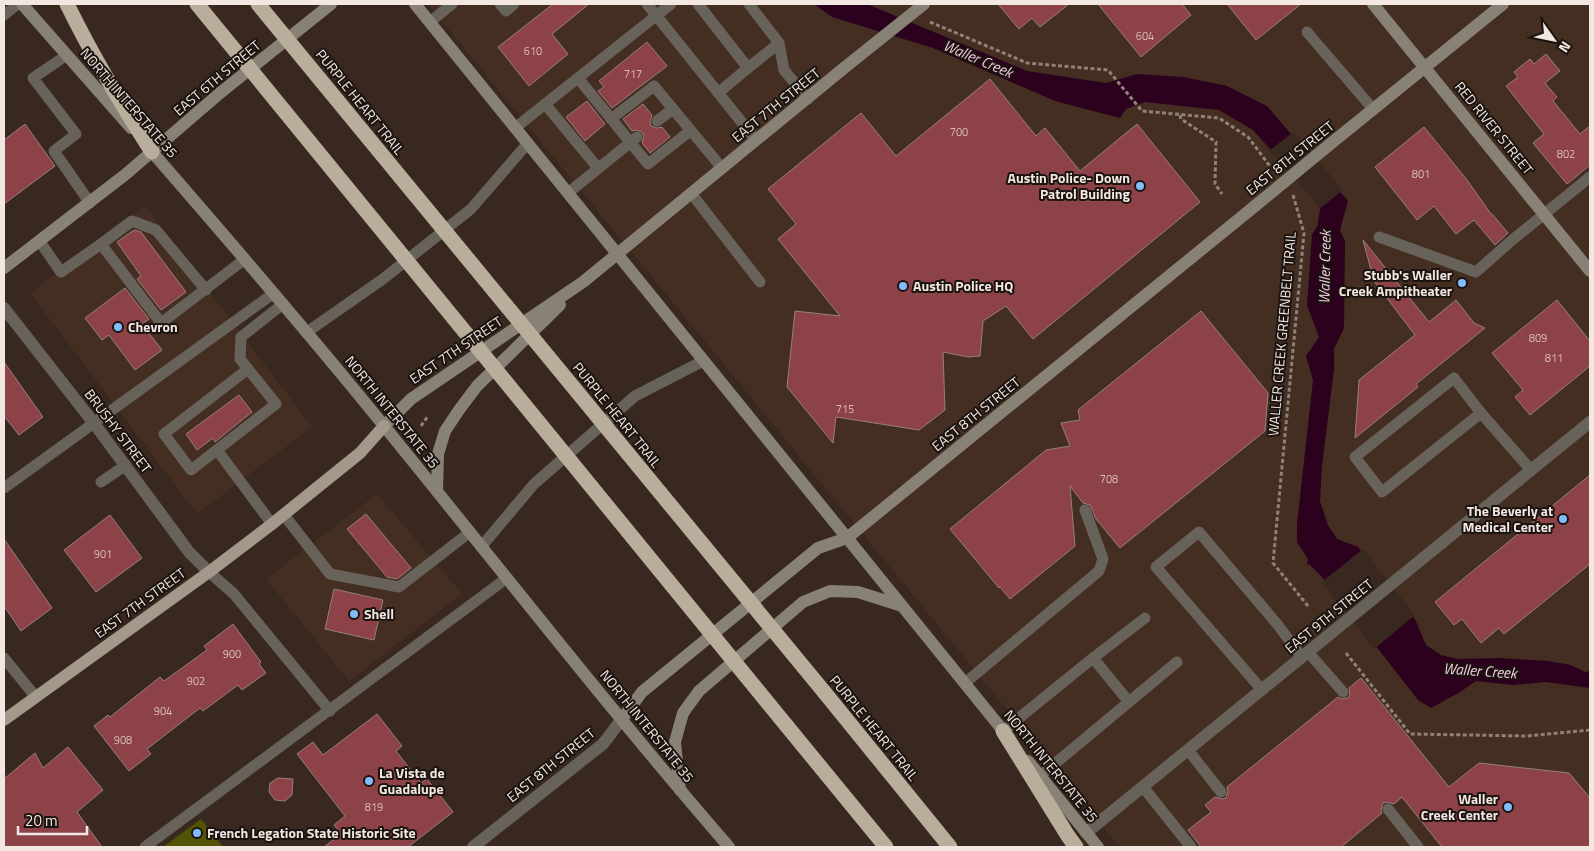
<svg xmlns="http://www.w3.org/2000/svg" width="1594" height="851" font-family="'Titillium Web',sans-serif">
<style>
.built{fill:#442e22}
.green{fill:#515403}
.water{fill:#2c011d}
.pier{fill:#38281f}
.building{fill:#8d4247;stroke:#967f7f}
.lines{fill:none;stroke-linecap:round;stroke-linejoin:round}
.path{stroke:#8f817a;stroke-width:3;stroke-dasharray:4 2.5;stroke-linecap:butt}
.lane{stroke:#67635b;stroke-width:11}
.street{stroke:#67635b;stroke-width:12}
.secondary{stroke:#888176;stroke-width:12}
.primary{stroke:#a2998a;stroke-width:12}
.highway{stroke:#b9ae9c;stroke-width:15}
.secondary-bridge{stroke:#888176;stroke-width:12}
.highway-bridge{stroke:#b9ae9c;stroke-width:15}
.poi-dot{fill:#83bcfb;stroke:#1a130f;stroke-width:2}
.labels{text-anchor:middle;stroke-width:4;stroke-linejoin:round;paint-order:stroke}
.number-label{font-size:11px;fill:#d9beba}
.street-label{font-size:14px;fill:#f2e7e1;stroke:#1a130f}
.poi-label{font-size:14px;font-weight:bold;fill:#f2e7e1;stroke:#1a130f;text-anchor:start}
.water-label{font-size:15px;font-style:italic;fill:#f4cce0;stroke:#1a130f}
</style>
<rect width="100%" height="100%" fill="#38281f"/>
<!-- built -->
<g class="built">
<path d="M428,4H1590V847H1120Z"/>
<path d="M145,206L312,427L197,514L30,293Z"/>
<path d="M377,494L462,594L349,681L266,579Z"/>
</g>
<!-- green -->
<path class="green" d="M201,819L223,847H163Z"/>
<!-- water -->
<path class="water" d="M814,4H867L1027,71L1106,83L1137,74L1184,77L1227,86L1267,106L1348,201L1340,230L1345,241L1344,328L1334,349V369L1322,466L1320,501L1328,525L1337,539L1358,547L1415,619L1426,645L1441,655L1458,659L1500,658L1548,661L1571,665L1585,672L1590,671V688L1546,682L1513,685L1476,681L1460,692L1431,708L1418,700L1322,577L1310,565L1307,564L1308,559L1297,542V524L1313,380L1306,356L1319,337L1307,305L1312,234L1317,227L1321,205L1253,130L1219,110L1145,102L1126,109L1120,118L1055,101L933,48L832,17Z"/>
<!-- pier -->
<g class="pier">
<path d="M1293,132L1343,190L1318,210L1319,206L1269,151Z"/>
<path d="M1363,549L1415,615L1374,649L1322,582Z"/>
</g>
<!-- building -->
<g class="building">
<path d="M553,4H589L552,34L568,54L529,86L498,47Z"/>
<path d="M998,4H1069L1040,27L1032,18L1019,29Z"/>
<path d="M1098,4H1182L1191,15L1141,57Z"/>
<path d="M1227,4H1301L1256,40Z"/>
<path d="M647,42L667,66L612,108L598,91L604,87L599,81Z"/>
<path d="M1546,54L1560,71L1545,83L1557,97L1553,101L1580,134L1590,126V165L1567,184L1533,143L1544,134L1506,86L1518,77L1514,72L1530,59L1534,64Z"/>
<path d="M990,79L1036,136L1045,128L1080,171L1137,124L1200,202L1033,339L1006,306L983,321L980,356L968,357L943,352L945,410L919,430L836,417L833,443L787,387L795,311L840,316L778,239L796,224L768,189L861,113L896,156Z"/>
<path d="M587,101L605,124L585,141L566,117Z"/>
<path d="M643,104L652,115L650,121L651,126L657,128L662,127L670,137L650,153L642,143L644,136L642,132L636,130L632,131L623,119Z"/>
<path d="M25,124L55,166L4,204V140Z"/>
<path d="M1424,127L1467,180L1491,214H1492L1508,233L1495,245L1474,220L1456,234L1434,206L1417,220L1375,167Z"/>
<path d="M134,230L141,232L186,292L161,310L137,279L141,276L117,242Z"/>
<path d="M1363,240L1429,322L1456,300L1474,323L1485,328L1416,384L1418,387L1355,438L1359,380L1415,335L1374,281Z"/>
<path d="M125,288L149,319L142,324L162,350L135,370L109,335L102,340L85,318Z"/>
<path d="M1557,300L1590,341V366L1530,415L1515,397L1523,390L1492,353Z"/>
<path d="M1201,311L1268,393L1265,431L1120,548L1096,519L1090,505L1083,503L1070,486L1075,546L1010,599L1000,587L999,588L950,529L1046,450L1070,446L1061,423L1080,420L1078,410Z"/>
<path d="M4,362L43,417L19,435L4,416Z"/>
<path d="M239,395L252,412L215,442L213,438L197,450L186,434Z"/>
<path d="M1590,475V564L1504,634L1499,628L1481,643L1462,619L1454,625L1435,602Z"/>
<path d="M366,514L411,568L397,579L387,577L347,529Z"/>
<path d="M110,515L142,558L96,592L64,550Z"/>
<path d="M4,539L52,608L21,631L4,606Z"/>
<path d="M334,589L383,600L374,640L325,629Z"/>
<path d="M233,624L261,662L259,664L266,673L242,690L238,685L203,711L200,708L147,749L151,754L129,771L94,726L108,715L110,717L160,677L164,681L207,650L204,646Z"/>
<path d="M1361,678L1449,787L1479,763L1569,773L1590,798V847H1442L1402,797L1394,804L1387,802L1383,803L1381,810L1382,813L1341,847H1201L1188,830L1211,812L1205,805L1215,797L1222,799L1226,798L1228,791L1227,787L1338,697L1341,699L1348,698L1350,694L1349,688Z"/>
<path d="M377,714L402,746L396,751L421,783L427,779L453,812L408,847H324L341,834L334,825L345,816L297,754L313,742L323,755Z"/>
<path d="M68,747L103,790L77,812L102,847H4V779L35,753L43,768Z"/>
<path d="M278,778L293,779L292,795L285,801L275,800L269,792L270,783Z"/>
</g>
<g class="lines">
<!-- path -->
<g class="path">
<path d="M930,22L1027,63L1108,70L1142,111L1219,118L1248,137L1272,169"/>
<path d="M1180,115L1181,119L1216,142L1215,184L1222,194"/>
<path d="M1293,195L1304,233L1273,563L1308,606"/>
<path d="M421,426L428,416"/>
<path d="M1346,653L1410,734L1527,736L1590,730"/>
</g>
<!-- lane -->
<g class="lane">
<path d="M500,4L506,11L514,4"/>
<path d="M647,4L756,140"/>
<path d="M698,4L748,68L779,43"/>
<path d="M749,4L779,43L784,70L808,99"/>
<path d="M4,15L18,4"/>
<path d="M430,22L452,4"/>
<path d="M1307,32L1373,109"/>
<path d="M67,55L33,78L76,134L54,151L90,203"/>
<path d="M578,78L648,164L690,131"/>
<path d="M718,93L748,68"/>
<path d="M545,104L598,168"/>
<path d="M611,119L654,86L722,168"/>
<path d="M657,121L673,109"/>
<path d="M515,128L671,4"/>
<path d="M568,193L637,137"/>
<path d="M691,193L760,282"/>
<path d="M1379,237L1476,272L1511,241L1590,177"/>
<path d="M40,242L61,272L101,244L161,323L245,259"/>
<path d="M101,244L132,221L156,230L206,290"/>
<path d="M307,332L383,279L471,209L528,143"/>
<path d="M248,369L276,404L191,470L164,434Z"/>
<path d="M248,369L240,359L241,337L283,304"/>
<path d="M1481,413L1454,378L1355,457L1382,492L1481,413L1531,470"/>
<path d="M217,450L272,524"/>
<path d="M101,482L126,465"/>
<path d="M4,488L274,293"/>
<path d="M284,515L330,574L399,587L470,532"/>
<path d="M481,547L534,484L635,396L703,361"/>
<path d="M209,572L234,594L330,711"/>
<path d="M1308,652L1343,692"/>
<path d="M4,658L35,696"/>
<path d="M1093,658L1145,618"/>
<path d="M965,683L1099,571L1103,559L1085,510"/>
<path d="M1262,690L1156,567L1199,532L1277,624L1302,657"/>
<path d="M1003,731L1093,658L1129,702"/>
<path d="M1188,750L1221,792"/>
<path d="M1040,776L1177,662"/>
<path d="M1143,787L1191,847"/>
<path d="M1388,809L1418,847"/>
<path d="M145,847L507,578"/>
</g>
<!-- street -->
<g class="street">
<path d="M4,308L93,422L189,552L209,572"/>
<path d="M1086,833L1590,422"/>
<path d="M473,847L603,744L622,719"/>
</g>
<!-- secondary -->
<g class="secondary">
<path d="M22,4L131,128"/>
<path d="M415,4L1009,738"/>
<path d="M1373,4L1590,271"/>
<path d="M146,145C234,246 322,348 406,453C513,585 618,719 729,847"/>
<path d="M1329,145L1503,4"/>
<path d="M4,268L126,174L220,93L331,4"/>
<path d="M384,426L411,399L583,282L844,68"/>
<path d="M437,491L438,454L445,431L459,410L477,386L560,305"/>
<path d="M622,719L642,692L818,548L847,538L1255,206"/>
<path d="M1028,761L1098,847"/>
<path d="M680,790L675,742L683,713L699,691L803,602L830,591L858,592L902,606"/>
</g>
<!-- primary -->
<path class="primary" d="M4,720L209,572L272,524L360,453L384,426"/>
<!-- highway -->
<g class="highway">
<path d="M67,4C92,55 121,104 152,152"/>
<path d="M825,693L950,847"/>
<path d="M786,725L886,847"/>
<path d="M1003,731L1068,836L1076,847"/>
</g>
<!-- secondary-bridge -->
<g class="secondary-bridge">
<path d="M844,68L924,4"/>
<path d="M1255,206L1329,145"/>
</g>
<!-- highway-bridge -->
<g class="highway-bridge">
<path d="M197,4L786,725"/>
<path d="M258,4L825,693"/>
</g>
</g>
<!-- markers -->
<g class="poi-dot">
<circle cx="1140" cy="186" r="5"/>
<circle cx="1462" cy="283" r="5"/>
<circle cx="903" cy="286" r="5"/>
<circle cx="118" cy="327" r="5"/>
<circle cx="1563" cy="519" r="5"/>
<circle cx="354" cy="614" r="5"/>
<circle cx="369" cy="781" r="5"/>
<circle cx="1508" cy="807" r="5"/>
<circle cx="197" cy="833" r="5"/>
</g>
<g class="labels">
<!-- number labels -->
<g class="number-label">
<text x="1145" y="40">604</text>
<text x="533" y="55">610</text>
<text x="633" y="78">717</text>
<text x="959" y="136">700</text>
<text x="1566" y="158">802</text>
<text x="1421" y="178">801</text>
<text x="1538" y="342">809</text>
<text x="1554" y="362">811</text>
<text x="845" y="413">715</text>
<text x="1109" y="483">708</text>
<text x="103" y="558">901</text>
<text x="232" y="658">900</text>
<text x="196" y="685">902</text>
<text x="163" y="715">904</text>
<text x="123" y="744">908</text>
<text x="374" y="811">819</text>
</g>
<!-- street labels -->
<g class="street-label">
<text transform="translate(217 78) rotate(-40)" y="5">EAST 6TH STREET</text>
<text transform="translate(360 102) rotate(51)" y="5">PURPLE HEART TRAIL</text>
<text transform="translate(129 103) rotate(49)" y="5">NORTH INTERSTATE 35</text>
<text transform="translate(776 105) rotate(-39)" y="5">EAST 7TH STREET</text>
<text transform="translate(1494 128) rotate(51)" y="5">RED RIVER STREET</text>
<text transform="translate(1290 158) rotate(-39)" y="5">EAST 8TH STREET</text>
<text transform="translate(1282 334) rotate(-85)" y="5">WALLER CREEK GREENBELT TRAIL</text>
<text transform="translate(456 350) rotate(-34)" y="5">EAST 7TH STREET</text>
<text transform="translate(392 412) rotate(51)" y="5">NORTH INTERSTATE 35</text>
<text transform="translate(976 414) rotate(-39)" y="5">EAST 8TH STREET</text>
<text transform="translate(617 415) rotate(51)" y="5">PURPLE HEART TRAIL</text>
<text transform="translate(118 431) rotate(53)" y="5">BRUSHY STREET</text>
<text transform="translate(140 603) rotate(-36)" y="5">EAST 7TH STREET</text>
<text transform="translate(1329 616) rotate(-39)" y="5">EAST 9TH STREET</text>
<text transform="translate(647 726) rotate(51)" y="5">NORTH INTERSTATE 35</text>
<text transform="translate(874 728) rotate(51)" y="5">PURPLE HEART TRAIL</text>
<text transform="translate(551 765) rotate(-39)" y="5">EAST 8TH STREET</text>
<text transform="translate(1051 766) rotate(51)" y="5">NORTH INTERSTATE 35</text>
</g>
<!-- poi labels -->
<g class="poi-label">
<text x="1130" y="183" text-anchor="end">Austin Police- Down<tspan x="1130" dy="16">Patrol Building</tspan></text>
<text x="1452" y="280" text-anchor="end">Stubb's Waller<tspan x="1452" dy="16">Creek Ampitheater</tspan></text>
<text x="913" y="291">Austin Police HQ</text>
<text x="128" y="332">Chevron</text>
<text x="1553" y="516" text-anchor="end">The Beverly at<tspan x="1553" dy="16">Medical Center</tspan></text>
<text x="364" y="619">Shell</text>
<text x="379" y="778">La Vista de<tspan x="379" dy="16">Guadalupe</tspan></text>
<text x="1498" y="804" text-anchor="end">Waller<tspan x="1498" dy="16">Creek Center</tspan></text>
<text x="207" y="838">French Legation State Historic Site</text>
</g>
<!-- water labels -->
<g class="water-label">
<text transform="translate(978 59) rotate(23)" y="5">Waller Creek</text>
<text transform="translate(1325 267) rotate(-89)" y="5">Waller Creek</text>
<text transform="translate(1480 671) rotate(4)" y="5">Waller Creek</text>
</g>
</g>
<!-- border -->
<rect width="1594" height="851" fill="none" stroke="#f2e7e1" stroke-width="10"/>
<!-- north arrow -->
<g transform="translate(1554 40) rotate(123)" stroke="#1a130f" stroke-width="4" paint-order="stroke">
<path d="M0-4L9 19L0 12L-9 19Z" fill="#f2e7e1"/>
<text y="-8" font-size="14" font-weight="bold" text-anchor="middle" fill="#f2e7e1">N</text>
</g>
<!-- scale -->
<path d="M18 826v8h69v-8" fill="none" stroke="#f2e7e1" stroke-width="2.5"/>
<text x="25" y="826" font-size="15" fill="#f2e7e1" stroke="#1a130f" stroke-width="4" paint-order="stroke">20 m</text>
</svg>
